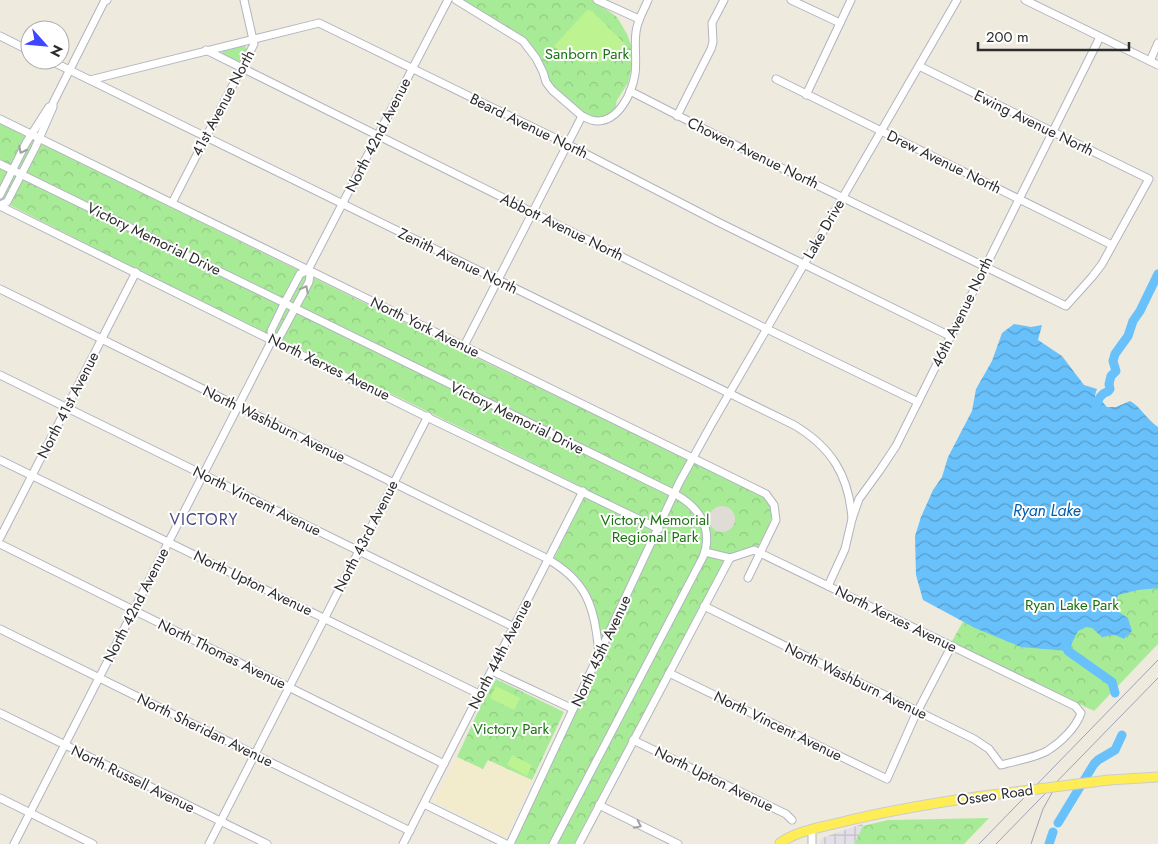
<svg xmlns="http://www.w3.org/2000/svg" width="1158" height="844" font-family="Jost,sans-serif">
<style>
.industrial{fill:url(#industrial-grid)}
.education{fill:#f2ebcc}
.grass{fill:#a8eb96}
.park{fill:url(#park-crowns)}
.pitch{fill:#bdf391}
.plaza{fill:#dfdcd6}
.water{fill:url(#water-waves)}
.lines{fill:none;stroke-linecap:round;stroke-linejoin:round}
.river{stroke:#68c1fb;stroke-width:9}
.minor-casing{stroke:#b2b3c2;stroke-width:9}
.major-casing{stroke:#cdcdcd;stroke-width:11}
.minor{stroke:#fff;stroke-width:7}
.major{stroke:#feed54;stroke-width:9}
.rail{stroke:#a0a0b9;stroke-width:1}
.major-bridge-casing{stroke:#cdcdcd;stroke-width:11;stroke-linecap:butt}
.major-bridge{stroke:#feed54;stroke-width:9}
.oneway{stroke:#a0a0a0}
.labels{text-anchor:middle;stroke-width:4;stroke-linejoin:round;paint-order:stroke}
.park-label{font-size:15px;fill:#1b7313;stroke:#fff}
.street-label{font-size:15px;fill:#2d2d2d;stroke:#fff}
.water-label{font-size:16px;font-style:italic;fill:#005cae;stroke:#fff}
.neighbourhood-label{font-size:16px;letter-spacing:1px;fill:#484b83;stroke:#fff}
</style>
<defs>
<pattern id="industrial-grid" width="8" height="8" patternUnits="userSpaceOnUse" patternTransform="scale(1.25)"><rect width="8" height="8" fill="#e3dfe8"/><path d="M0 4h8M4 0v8" fill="none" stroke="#c3c0c7"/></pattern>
<pattern id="park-crowns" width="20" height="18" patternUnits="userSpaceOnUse" patternTransform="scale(1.25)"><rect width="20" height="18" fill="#a8eb96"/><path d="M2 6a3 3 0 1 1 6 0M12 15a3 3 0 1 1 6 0" fill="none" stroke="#91ca82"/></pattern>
<pattern id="water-waves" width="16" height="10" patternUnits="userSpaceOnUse" patternTransform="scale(1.25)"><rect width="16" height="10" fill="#68c1fb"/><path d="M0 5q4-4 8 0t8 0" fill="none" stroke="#569dcc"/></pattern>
</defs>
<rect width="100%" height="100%" fill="#efeade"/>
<!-- industrial -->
<path class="industrial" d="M862,824L863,826L854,844H819L822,838Z"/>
<!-- education -->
<path class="education" d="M457,757L483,769L488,760L532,780L506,837L433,801Z"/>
<!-- grass -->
<path class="grass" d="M244,45L247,49L239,63L222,54L223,50Z"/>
<!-- park -->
<g class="park">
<path d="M464,0H592L610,12L617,17L627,34L631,45L632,65L628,83L617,100L614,113L605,120L587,117L548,82C547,65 536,49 524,37Z"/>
<path d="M0,123L460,350L766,497C778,518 767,529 757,548L739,550L721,567L574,844H514L599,660C599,628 598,597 573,572C568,567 560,563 554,558L588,490L138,270L0,200Z"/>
<path d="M1063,443L1158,491V644L1094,711L951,643Z"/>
<path d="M496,679L564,712L532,780L488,760L483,769L457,757L482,703Z"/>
<path d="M989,818L964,844H854L863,826L888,820Z"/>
</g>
<!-- pitch -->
<g class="pitch">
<path d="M587,10L592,11L626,45C609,70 572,67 554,46Z"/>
<path d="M496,686L520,698L514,710L490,698Z"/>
<path d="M512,755L532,765L527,776L507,765Z"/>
</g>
<!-- plaza -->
<circle class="plaza" cx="722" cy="519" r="13"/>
<!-- water -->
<path class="water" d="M1014,324L1031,327L1042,325L1038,340L1062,356L1084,385L1097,389L1095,395L1096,398H1099L1107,407H1116L1130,401C1141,407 1147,420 1158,427V588L1138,590L1118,595L1114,609L1128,618L1132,631L1124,639L1115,635L1102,637L1092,628L1086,627L1078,631L1068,651L1021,647L975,628L923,600L916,575L915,536L921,517L933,490L942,477L948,457L972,411L976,389L992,361L1002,333Z"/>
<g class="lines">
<!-- river -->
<g class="river">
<path d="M1096,408C1097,404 1098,398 1102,395C1105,391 1107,394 1110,389L1109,384L1111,376L1116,371L1113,361L1115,354L1128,336L1133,321L1140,311L1158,274"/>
<path d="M1065,642L1068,651L1112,682L1115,693"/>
<path d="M1058,823L1094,764L1098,760L1115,750L1122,735"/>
<path d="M1049,844L1053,832"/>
</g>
<defs>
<g id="minor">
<path d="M456,0L523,41L536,58L543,72L546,82L552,90L582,116"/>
<path d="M597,0L639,19"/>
<path d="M791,0L840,23"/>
<path d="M1025,0L1158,65"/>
<path d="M0,36L30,51"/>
<path d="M206,50L767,329L918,402"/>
<path d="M49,60L794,425C831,447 849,475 852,519"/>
<path d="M1150,61L1158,43"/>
<path d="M776,79L1112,245"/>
<path d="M90,80L319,23L561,141L720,223L950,336"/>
<path d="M630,91L755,155L1066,306L1092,277L1102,264L1149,179L919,66"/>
<path d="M806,95L851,0"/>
<path d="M677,116L711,49L713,42L712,23L724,0"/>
<path d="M0,119L766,494L774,505L776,520L748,578"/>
<path d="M0,164L675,494C699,507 714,529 703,557L553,844"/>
<path d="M0,195L26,143L49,107"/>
<path d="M172,203L254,44L244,0"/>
<path d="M0,205L7,202L35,148L53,107V103L104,2L107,0"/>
<path d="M0,206L431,419L659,529"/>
<path d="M0,289L544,557C588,581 594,606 599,653"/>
<path d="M272,340L280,336L309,282L310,275L308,270"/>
<path d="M464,346L582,116C587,118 591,121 597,121C619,121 632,93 635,74C637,60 634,46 636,32C637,21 644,10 648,0"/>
<path d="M0,375L514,627"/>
<path d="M0,460L479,694"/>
<path d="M0,538L136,272"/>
<path d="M0,544L444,764"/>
<path d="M828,586L845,549L852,519L859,499L880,470L896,446L1100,37"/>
<path d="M704,606L974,739L989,749L1001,765C1014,761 1035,758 1047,751C1060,743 1076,728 1081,713L1075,706L754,550L730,558L705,552"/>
<path d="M0,629L410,831"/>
<path d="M492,671L573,709"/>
<path d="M669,673L887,779L915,716L951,647"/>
<path d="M0,713L267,844"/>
<path d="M633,740L786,814L792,820"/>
<path d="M0,798L93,844"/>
<path d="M424,804L506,844"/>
<path d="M599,805L678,844"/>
<path d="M14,844L272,340L271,331L285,302L300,274L308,270L448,0"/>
<path d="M209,844L428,416"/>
<path d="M403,844L583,491"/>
<path d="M510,844L679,483L711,425L957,0"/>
<path d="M579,844L730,558"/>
<path d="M812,844V835"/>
</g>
<g id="major">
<path d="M1109,780L1158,777"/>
<path d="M780,843C797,831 818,828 838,823C886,811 934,803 983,796"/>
</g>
</defs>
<!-- minor casing -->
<use href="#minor" class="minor-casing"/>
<!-- major casing -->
<use href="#major" class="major-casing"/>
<!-- minor -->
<use href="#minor" class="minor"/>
<!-- major -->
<use href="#major" class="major"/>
<!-- rail -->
<g class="rail">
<path d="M979,844L1158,660"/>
<path d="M996,844L1158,678"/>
<path d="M1031,844L1043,809L1053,791"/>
</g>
<defs>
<path id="major-bridge" d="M983,796L1109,780"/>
</defs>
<!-- major-bridge casing -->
<use href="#major-bridge" class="major-bridge-casing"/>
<!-- major-bridge -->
<use href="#major-bridge" class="major-bridge"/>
</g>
<!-- one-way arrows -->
<defs><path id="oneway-chevron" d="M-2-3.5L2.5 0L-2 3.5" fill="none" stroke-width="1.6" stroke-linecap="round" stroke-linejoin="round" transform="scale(1.25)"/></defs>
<g class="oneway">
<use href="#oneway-chevron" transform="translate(22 150) rotate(117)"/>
<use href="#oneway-chevron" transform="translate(305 289) rotate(-62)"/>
<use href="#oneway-chevron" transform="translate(638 825) rotate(26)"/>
</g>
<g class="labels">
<!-- park labels -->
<g class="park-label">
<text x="587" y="59">Sanborn Park</text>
<text x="655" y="525">Victory Memorial<tspan x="655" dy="17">Regional Park</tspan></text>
<text x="1072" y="610">Ryan Lake Park</text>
<text x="511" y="734">Victory Park</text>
</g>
<!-- street labels -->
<g class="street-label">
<text transform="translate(223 103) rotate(-62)" y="5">41st Avenue North</text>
<text transform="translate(1034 123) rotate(26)" y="5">Ewing Avenue North</text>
<text transform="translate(529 126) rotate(26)" y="5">Beard Avenue North</text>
<text transform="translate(378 135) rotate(-63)" y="5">North 42nd Avenue</text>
<text transform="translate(753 153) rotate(26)" y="5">Chowen Avenue North</text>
<text transform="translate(944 162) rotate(26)" y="5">Drew Avenue North</text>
<text transform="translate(562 227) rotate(26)" y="5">Abbott Avenue North</text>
<text transform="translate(824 229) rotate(-60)" y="5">Lake Drive</text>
<text transform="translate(154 239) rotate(26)" y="5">Victory Memorial Drive</text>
<text transform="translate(458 261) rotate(26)" y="5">Zenith Avenue North</text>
<text transform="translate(962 312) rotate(-64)" y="5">46th Avenue North</text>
<text transform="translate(425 327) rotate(26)" y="5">North York Avenue</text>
<text transform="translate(329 367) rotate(26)" y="5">North Xerxes Avenue</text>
<text transform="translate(68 405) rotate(-63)" y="5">North 41st Avenue</text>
<text transform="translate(517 418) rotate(26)" y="5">Victory Memorial Drive</text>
<text transform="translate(274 424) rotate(26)" y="5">North Washburn Avenue</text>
<text transform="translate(257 501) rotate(26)" y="5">North Vincent Avenue</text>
<text transform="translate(366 536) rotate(-63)" y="5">North 43rd Avenue</text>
<text transform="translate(253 583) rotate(26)" y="5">North Upton Avenue</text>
<text transform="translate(136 605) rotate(-63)" y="5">North 42nd Avenue</text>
<text transform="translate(896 619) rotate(26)" y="5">North Xerxes Avenue</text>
<text transform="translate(601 651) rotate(-65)" y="5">North 45th Avenue</text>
<text transform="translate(222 654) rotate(26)" y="5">North Thomas Avenue</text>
<text transform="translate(500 654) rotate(-63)" y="5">North 44th Avenue</text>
<text transform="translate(856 681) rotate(26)" y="5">North Washburn Avenue</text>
<text transform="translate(778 726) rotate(26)" y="5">North Vincent Avenue</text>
<text transform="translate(205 730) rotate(26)" y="5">North Sheridan Avenue</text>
<text transform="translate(133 779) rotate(26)" y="5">North Russell Avenue</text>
<text transform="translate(714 779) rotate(26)" y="5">North Upton Avenue</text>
<text transform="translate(995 795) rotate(-8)" y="5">Osseo Road</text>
</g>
<!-- water labels -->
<g class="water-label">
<text x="1047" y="516">Ryan Lake</text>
</g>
<!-- neighbourhood labels -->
<g class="neighbourhood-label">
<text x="204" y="525">VICTORY</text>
</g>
</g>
<!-- north arrow -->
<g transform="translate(45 45) rotate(117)"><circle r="24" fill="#ffffff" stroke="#ababab"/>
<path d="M0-4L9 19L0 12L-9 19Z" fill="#3c47ff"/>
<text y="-8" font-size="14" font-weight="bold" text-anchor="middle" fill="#2d2d2d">N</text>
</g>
<!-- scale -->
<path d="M978 42v8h151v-8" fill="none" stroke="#2d2d2d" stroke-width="2.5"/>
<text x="986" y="42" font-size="15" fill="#2d2d2d" stroke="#ffffff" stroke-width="4" paint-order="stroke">200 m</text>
</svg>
